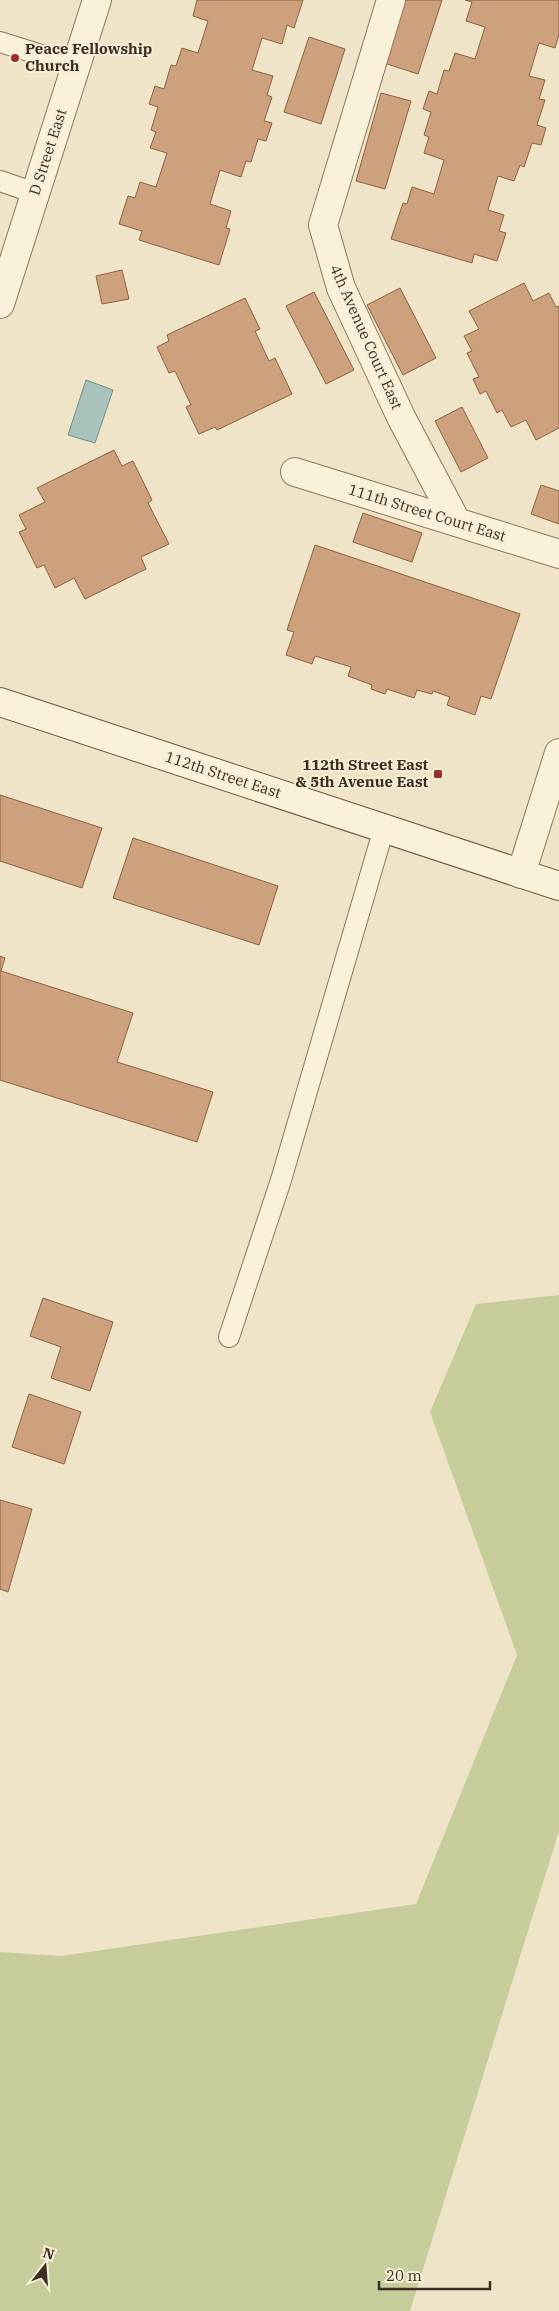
<svg xmlns="http://www.w3.org/2000/svg" width="559" height="2311" font-family="'IBM Plex Serif',serif">
<style>
.green{fill:#c6cd9a}
.water{fill:#a8c3bc;stroke:#6e918a}
.building{fill:#cda17d;stroke:#8a6141}
.lines{fill:none;stroke-linecap:round;stroke-linejoin:round}
.service-casing{stroke:#8b765c;stroke-width:22}
.minor-casing{stroke:#8b765c;stroke-width:30}
.secondary-casing{stroke:#6d573f;stroke-width:30}
.service{stroke:#f9f1da;stroke-width:20}
.minor{stroke:#f9f1da;stroke-width:28}
.secondary{stroke:#f9f1da;stroke-width:28}
.poi-dot{fill:#9a2e2b;stroke:#f6eed7;stroke-width:2}
.labels{text-anchor:middle;stroke-width:4;stroke-linejoin:round;paint-order:stroke}
.poi-label{font-size:15px;font-weight:bold;fill:#3b2e20;stroke:#f6eed7;text-anchor:start}
.street-label{font-size:15px;fill:#3b2e20;stroke:#f6eed7}
</style>
<rect width="100%" height="100%" fill="#efe4c7"/>
<!-- green -->
<path class="green" d="M559,1295V1831L410,2311H0V1952L61,1956L416,1904L517,1655L430,1412L476,1304Z"/>
<!-- water -->
<path class="water" d="M86,380L113,390L95,443L68,435Z"/>
<!-- building -->
<g class="building">
<path d="M197,0H303L294,28L287,25L282,44L262,38L252,70L273,76L267,95L272,97L264,121L272,123L266,141L258,139L251,162L246,161L241,177L220,170L210,204L231,211L226,228L230,229L219,265L139,240L142,231L119,224L128,196L135,198L140,182L156,187L167,153L150,148L156,132L151,130L158,107L149,104L155,86L164,89L171,65L176,66L182,48L198,53L208,21L193,16Z"/>
<path d="M401,0H442L418,74L381,62Z"/>
<path d="M465,0H559V35L555,48L539,43L529,76L545,80L539,99L545,100L537,125L546,128L541,145L532,143L524,167L520,165L514,181L498,176L488,210L504,215L499,231L506,233L497,261L474,254L472,263L391,239L403,203L407,204L412,187L434,194L444,160L424,153L429,137L424,135L431,112L423,109L429,91L437,94L444,70L449,71L455,53L475,59L485,27L466,21L472,2Z"/>
<path d="M309,37L345,49L321,124L284,112Z"/>
<path d="M381,93L411,101L385,189L356,181Z"/>
<path d="M122,270L129,299L102,304L96,276Z"/>
<path d="M524,283L533,301L549,293L556,307L559,306V428L536,440L526,420L511,427L502,410L497,413L486,391L480,394L473,379L479,377L467,353L472,351L464,336L479,329L469,311Z"/>
<path d="M400,288L436,358L403,375L367,305Z"/>
<path d="M314,292L354,370L326,384L286,306Z"/>
<path d="M245,298L260,329L255,331L269,361L275,358L292,394L217,430L215,427L199,434L186,407L191,405L175,371L169,373L157,347L169,341L167,335Z"/>
<path d="M462,407L488,458L461,472L435,421Z"/>
<path d="M114,450L122,466L133,461L152,500L148,503L169,544L141,557L146,569L85,599L74,578L55,588L44,565L37,568L19,532L26,529L19,515L45,502L37,488Z"/>
<path d="M541,485L559,491V524L531,514Z"/>
<path d="M363,513L422,533L412,562L353,542Z"/>
<path d="M315,545L520,614L491,699L481,696L475,715L447,705L450,697L433,691L432,694L417,690L414,698L387,689L385,694L371,689L372,685L348,676L351,667L315,656L312,664L286,655L294,632L287,630Z"/>
<path d="M0,795L102,828L82,888L0,861Z"/>
<path d="M133,838L278,886L259,945L113,898Z"/>
<path d="M0,956L5,958L1,971L133,1013L117,1062L213,1092L197,1142L0,1080Z"/>
<path d="M43,1298L113,1322L90,1391L51,1378L61,1347L30,1336Z"/>
<path d="M29,1394L81,1412L64,1464L12,1447Z"/>
<path d="M0,1500L32,1509L8,1592L0,1589Z"/>
</g>
<g class="lines">
<defs>
<g id="service">
<path d="M0,42L76,66"/>
<path d="M0,181L35,193"/>
<path d="M229,1337L281,1180L384,828"/>
</g>
<g id="minor">
<path d="M391,0L323,225L341,288L401,417L456,521"/>
<path d="M0,304L97,0"/>
<path d="M295,472L559,554"/>
<path d="M521,874L559,753"/>
</g>
<path id="secondary" d="M0,702L559,886"/>
</defs>
<!-- service casing -->
<use href="#service" class="service-casing"/>
<!-- minor casing -->
<use href="#minor" class="minor-casing"/>
<!-- secondary casing -->
<use href="#secondary" class="secondary-casing"/>
<!-- service -->
<use href="#service" class="service"/>
<!-- minor -->
<use href="#minor" class="minor"/>
<!-- secondary -->
<use href="#secondary" class="secondary"/>
</g>
<!-- markers -->
<g class="poi-dot">
<circle cx="15" cy="58" r="5"/>
<rect x="433" y="769" width="10" height="10" rx="2.5"/>
</g>
<g class="labels">
<!-- poi labels -->
<g class="poi-label">
<text x="25" y="54">Peace Fellowship<tspan x="25" dy="17">Church</tspan></text>
<text x="428" y="770" text-anchor="end">112th Street East<tspan x="428" dy="17">&amp; 5th Avenue East</tspan></text>
</g>
<!-- street labels -->
<g class="street-label">
<text transform="translate(48 152) rotate(-72)" y="5">D Street East</text>
<text transform="translate(366 337) rotate(66)" y="5">4th Avenue Court East</text>
<text transform="translate(427 513) rotate(17)" y="5">111th Street Court East</text>
<text transform="translate(223 775) rotate(18)" y="5">112th Street East</text>
</g>
</g>
<!-- north arrow -->
<g transform="translate(45 2266) rotate(17)" stroke="#f6eed7" stroke-width="4" paint-order="stroke">
<path d="M0-4L9 19L0 12L-9 19Z" fill="#3b2e20"/>
<text y="-8" font-size="14" font-weight="bold" text-anchor="middle" fill="#3b2e20">N</text>
</g>
<!-- scale -->
<path d="M379 2281v8h111v-8" fill="none" stroke="#3b2e20" stroke-width="2.5"/>
<text x="386" y="2281" font-size="15" fill="#3b2e20" stroke="#f6eed7" stroke-width="4" paint-order="stroke">20 m</text>
</svg>
